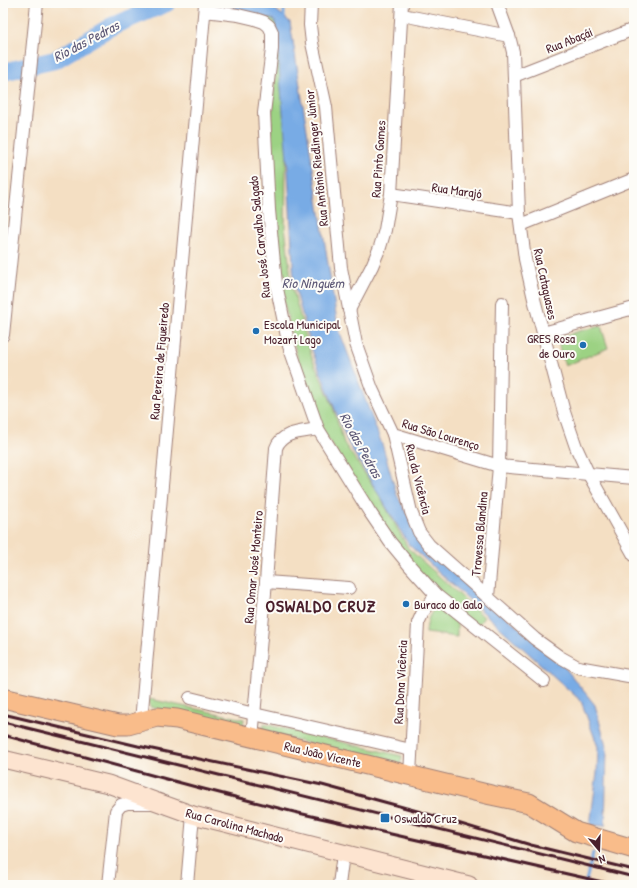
<svg xmlns="http://www.w3.org/2000/svg" width="637" height="888" font-family="'Patrick Hand',sans-serif">
<style>
.green{fill:#9cd283;stroke:#737857}
.water{fill:#78abe5;stroke:#616588}
.lines{fill:none;stroke-linecap:round;stroke-linejoin:round}
.stream{stroke:#78abe5;stroke-width:3}
.river{stroke:#78abe5;stroke-width:18}
.street-casing{stroke:#9f7f77;stroke-width:14}
.secondary-casing{stroke:#9f7f77;stroke-width:19}
.primary-casing{stroke:#9f7f77;stroke-width:21}
.street{stroke:#fff;stroke-width:12}
.secondary{stroke:#fde4d0;stroke-width:17}
.primary{stroke:#f9bc8a;stroke-width:19}
.rail{stroke:#4a1f2b;stroke-width:3}
.poi-dot{fill:#1f6fb2;stroke:#fdfcf7;stroke-width:1.5}
.labels{text-anchor:middle;stroke-width:4;stroke-linejoin:round;paint-order:stroke}
.street-label{font-size:13px;fill:#4a1f2b;stroke:#fdfcf7}
.poi-label{font-size:13px;fill:#4a1f2b;stroke:#fdfcf7;text-anchor:start}
.water-label{font-size:14px;font-style:italic;fill:#5c5775;stroke:#fdfcf7}
.district-label{font-size:17px;font-weight:bold;letter-spacing:1px;fill:#4a1f2b;stroke:#fdfcf7}
</style>
<rect width="100%" height="100%" fill="#fdfcf7"/>
<filter id="ink" filterUnits="userSpaceOnUse"><feTurbulence type="fractalNoise" baseFrequency=".025" numOctaves="2"/><feDisplacementMap in="SourceGraphic" scale="8" xChannelSelector="R" yChannelSelector="G"/><feConvolveMatrix kernelMatrix="1 2 1 2 8 2 1 2 1" color-interpolation-filters="sRGB"/></filter>
<filter id="wash" filterUnits="userSpaceOnUse"><feTurbulence type="fractalNoise" baseFrequency=".012" numOctaves="4" result="noise"/><feDisplacementMap in="SourceGraphic" scale="16" xChannelSelector="R" yChannelSelector="G"/><feGaussianBlur stdDeviation="0.9" result="paint"/><feColorMatrix in="noise" values="0 0 0 0 0 0 0 0 0 0 0 0 0 0 0 0 0 1.4 0 .05"/><feComposite in="paint" operator="in"/></filter>
<g filter="url(#wash)">
<rect width="100%" height="100%" fill="#f4dfc3"/>
<!-- green -->
<g class="green">
<path d="M213,3H247L282,23L292,97L286,163L285,226L292,287L312,358L332,404L344,443L379,495L408,548L484,617L475,629L402,554L321,428L298,360L279,283L270,143L276,69L275,32L267,18L213,5Z"/>
<path d="M601,326L608,348L565,366C562,357 557,347 560,338L579,331Z"/>
<path d="M443,606L454,614L457,623V637L426,633C427,621 429,608 443,606Z"/>
<path d="M149,699L244,719L242,729L150,707Z"/>
<path d="M264,724L402,756L400,766L262,732Z"/>
</g>
<!-- water -->
<path class="water" d="M214,3H268L290,22L338,327L383,447L397,495L425,548L562,664L595,705L607,750L605,826L590,825L597,773L598,747L581,701L409,545L348,443L313,353L294,285L288,171L275,20Z"/>
<g class="lines">
<!-- stream -->
<g class="stream">
<path d="M284,20V3"/>
<path d="M585,885L593,853"/>
</g>
<!-- river -->
<path class="river" d="M3,70L7,71L55,60L112,26L167,3"/>
</g>
</g>
<g filter="url(#ink)">
<g class="lines">
<defs>
<g id="street">
<path d="M311,3L310,25L312,43L326,107L341,268L356,344L372,389L393,434L499,466L634,478"/>
<path d="M497,3L509,36L513,52L519,213L525,259L534,299L564,412L576,447L588,473L634,555"/>
<path d="M205,11L238,15L255,19L264,22L269,26L272,32V49L264,113L269,210L276,284L289,346L318,429L369,511L390,542L409,565L436,595L544,681"/>
<path d="M402,15L509,36"/>
<path d="M514,76L634,29"/>
<path d="M391,194L519,213"/>
<path d="M521,225L634,179"/>
<path d="M349,310L372,266L380,247L385,230L391,194L402,3"/>
<path d="M543,333L634,308"/>
<path d="M3,335L37,3"/>
<path d="M393,434L411,512L419,532L429,545L535,639L560,657L578,667L634,677"/>
<path d="M266,582L349,588"/>
<path d="M488,597L499,466L502,303"/>
<path d="M190,698L254,714L411,750"/>
<path d="M141,721L205,4"/>
<path d="M252,738L266,582L276,448C282,431 303,432 318,429"/>
<path d="M410,775L418,623L423,612L436,595"/>
<path d="M108,885L116,811L121,805L127,803H153"/>
<path d="M187,885L193,815"/>
<path d="M339,885L343,854"/>
</g>
<path id="secondary" d="M3,759L108,784L193,815L469,885"/>
<path id="primary" d="M3,698L118,725H128L157,717L177,719L491,795L529,803L576,832L634,849"/>
</defs>
<!-- street casing -->
<use href="#street" class="street-casing"/>
<!-- secondary casing -->
<use href="#secondary" class="secondary-casing"/>
<!-- primary casing -->
<use href="#primary" class="primary-casing"/>
<!-- street -->
<use href="#street" class="street"/>
<!-- secondary -->
<use href="#secondary" class="secondary"/>
<!-- primary -->
<use href="#primary" class="primary"/>
<!-- rail -->
<g class="rail">
<path d="M3,714L138,746L322,785L421,812L531,845L634,870"/>
<path d="M3,722L634,877"/>
<path d="M3,735L196,787L294,812L616,885"/>
</g>
</g>
</g>
<!-- markers -->
<g class="poi-dot">
<circle cx="256" cy="331" r="4"/>
<circle cx="583" cy="345" r="4"/>
<circle cx="406" cy="604" r="4"/>
<rect x="380" y="813" width="10" height="10" rx="2"/>
</g>
<g class="labels">
<!-- street labels -->
<g class="street-label">
<text transform="translate(569 40) rotate(-22)" y="5">Rua Abaçái</text>
<text transform="translate(316 158) rotate(-96)" y="5">Rua Antônio Riedlinger Júnior</text>
<text transform="translate(378 159) rotate(-86)" y="5">Rua Pinto Gomes</text>
<text transform="translate(457 190) rotate(8)" y="5">Rua Marajó</text>
<text transform="translate(259 237) rotate(-96)" y="5">Rua José Carvalho Salgado</text>
<text transform="translate(546 284) rotate(78)" y="5">Rua Cataguases</text>
<text transform="translate(159 361) rotate(-85)" y="5">Rua Pereira de Figueiredo</text>
<text transform="translate(441 434) rotate(17)" y="5">Rua São Lourenço</text>
<text transform="translate(419 479) rotate(76)" y="5">Rua da Vicência</text>
<text transform="translate(479 534) rotate(-85)" y="5">Travessa Blandina</text>
<text transform="translate(253 567) rotate(-85)" y="5">Rua Omar José Monteiro</text>
<text transform="translate(400 682) rotate(-87)" y="5">Rua Dona Vicência</text>
<text transform="translate(323 754) rotate(13)" y="5">Rua João Vicente</text>
<text transform="translate(235 825) rotate(15)" y="5">Rua Carolina Machado</text>
</g>
<!-- poi labels -->
<g class="poi-label">
<text x="264" y="329">Escola Municipal<tspan x="264" dy="15">Mozart Lago</tspan></text>
<text x="575" y="343" text-anchor="end">GRES Rosa<tspan x="575" dy="15">de Ouro</tspan></text>
<text x="414" y="609">Buraco do Galo</text>
<text x="394" y="823">Oswaldo Cruz</text>
</g>
<!-- water labels -->
<g class="water-label">
<text transform="translate(86 41) rotate(-28)" y="5">Rio das Pedras</text>
<text x="313" y="288">Rio Ninguém</text>
<text transform="translate(361 445) rotate(61)" y="5">Rio das Pedras</text>
</g>
<!-- district labels -->
<g class="district-label">
<text x="321" y="612">OSWALDO CRUZ</text>
</g>
</g>
<!-- margin -->
<rect width="637" height="888" fill="none" stroke="#fdfcf7" stroke-width="16"/>
<!-- north arrow -->
<g transform="translate(599 850) rotate(161)" stroke="#fdfcf7" stroke-width="3" paint-order="stroke">
<path d="M0-3L7 15L0 10L-7 15Z" fill="#4a1f2b"/>
<text y="-6" font-size="11" font-weight="bold" text-anchor="middle" fill="#4a1f2b">N</text>
</g>
</svg>
